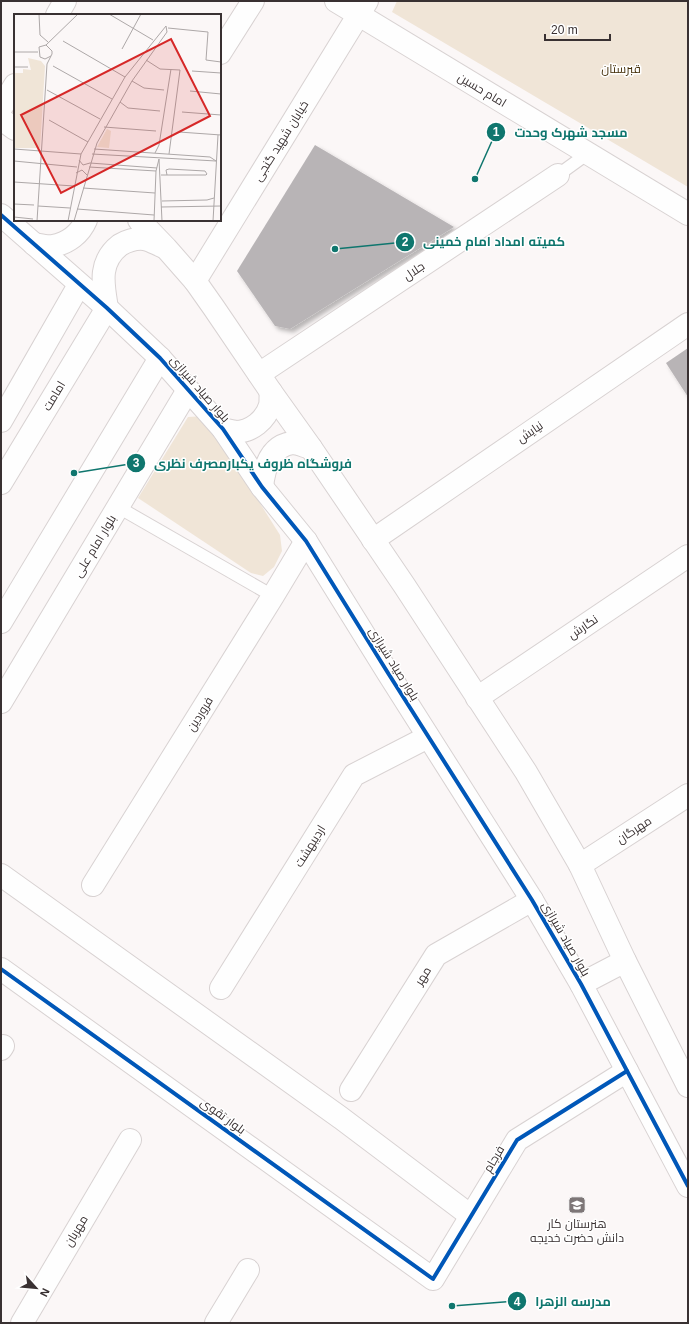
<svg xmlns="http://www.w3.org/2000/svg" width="689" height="1324" font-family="Arial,Cairo,sans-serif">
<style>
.green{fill:#f0e5d7}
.building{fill:#b8b4b6;filter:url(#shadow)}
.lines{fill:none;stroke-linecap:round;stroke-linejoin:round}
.service-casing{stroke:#d8d2d2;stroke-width:14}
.minor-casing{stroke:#d8d2d2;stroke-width:24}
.tertiary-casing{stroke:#d8d2d2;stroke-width:24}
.service{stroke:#fefefe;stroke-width:12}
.minor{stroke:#fefefe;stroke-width:22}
.tertiary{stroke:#fefefe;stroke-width:22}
.cycleway-casing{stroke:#fff;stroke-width:6}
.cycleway{stroke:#0057b8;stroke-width:4}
.labels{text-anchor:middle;stroke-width:3;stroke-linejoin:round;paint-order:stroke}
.park-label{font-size:12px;fill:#442f09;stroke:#fff}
.street-label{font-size:12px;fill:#393132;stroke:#fff}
.poi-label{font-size:12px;fill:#393132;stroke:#fff}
.inset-road{fill:none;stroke:#ada8a8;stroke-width:1}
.view{fill:#d62828;fill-opacity:0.15;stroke:#d62828;stroke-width:2}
.inset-edge{fill:none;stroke:#393132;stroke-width:2}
.leader{fill:none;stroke:#0f766e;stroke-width:1.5}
.callout-dot{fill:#0f766e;stroke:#fff;stroke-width:1.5}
.mark-label{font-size:12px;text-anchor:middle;font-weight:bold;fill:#fff}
.callout-label{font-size:13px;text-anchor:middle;font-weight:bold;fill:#0f766e;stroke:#fff;stroke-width:3;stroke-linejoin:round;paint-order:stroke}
</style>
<defs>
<filter id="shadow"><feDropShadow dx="3.5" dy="3.5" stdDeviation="2" flood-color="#0004"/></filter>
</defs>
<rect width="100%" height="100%" fill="#fbf7f7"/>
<!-- green -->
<g class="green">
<path d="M397,1H688V187L392,12Z"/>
<path d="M205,416L280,535L282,551L274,567L263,576L251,573L138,498L188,417Z"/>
</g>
<!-- building -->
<g class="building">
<path d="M315,145L454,227L290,329L275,326L237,271Z"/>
<path d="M688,348V397L666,363Z"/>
</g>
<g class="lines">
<defs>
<g id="service">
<path d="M558,175L587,154"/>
<path d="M118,507L273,596"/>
</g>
<g id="minor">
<path d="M336,1L688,214"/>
<path d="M57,15L65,1"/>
<path d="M220,53L253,1"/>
<path d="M1,108L15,85"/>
<path d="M195,281L367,1"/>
<path d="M259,374L558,175"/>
<path d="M1,421L79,285"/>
<path d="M1,483L107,308"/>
<path d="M373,540L688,324"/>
<path d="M477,698L688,556"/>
<path d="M580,865L688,795"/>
<path d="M1,875L341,1118L471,1216"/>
<path d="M93,885L273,596L306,541"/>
<path d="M1,969L433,1279L517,1140L627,1071"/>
<path d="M221,988L354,775L428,737"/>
<path d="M1,1049L3,1046"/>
<path d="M351,1090L436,955L532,900"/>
<path d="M22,1323L130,1140"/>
<path d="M216,1323L248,1270"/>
</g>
<g id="tertiary">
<path d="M1,119L15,129"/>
<path d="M1,215L107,308L160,358L223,429L262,487L306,541L388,673L532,900L581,984L688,1186"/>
<path d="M139,220L166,248L195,281L214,308L271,392L311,448L404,585L526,772L580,865L625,961L688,1086"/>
<path d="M34,244C40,245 47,247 53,246C68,243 80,234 86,220"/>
<path d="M107,308C103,284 98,262 120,245C127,241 135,238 144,239C151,240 158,245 164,247"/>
<path d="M223,429C226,430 231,431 235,432C251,432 266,420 270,405C271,401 270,396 271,392"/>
<path d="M262,487C264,468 270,446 292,443C298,443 306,447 311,448"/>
<path d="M1,622L160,358"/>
<path d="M1,702L188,390"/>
<path d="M581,984L625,961"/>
</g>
</defs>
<!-- service casing -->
<use href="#service" class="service-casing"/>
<!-- minor casing -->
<use href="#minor" class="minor-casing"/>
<!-- tertiary casing -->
<use href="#tertiary" class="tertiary-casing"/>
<!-- service -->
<use href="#service" class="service"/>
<!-- minor -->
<use href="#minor" class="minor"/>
<!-- tertiary -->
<use href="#tertiary" class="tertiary"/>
<defs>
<g id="cycleway">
<path d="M1,215L107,308L160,358L223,429L262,487L306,541L388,673L532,900L581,984L688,1186"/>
<path d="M1,969L433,1279L517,1140L627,1071"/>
</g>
</defs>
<!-- cycleway casing -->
<use href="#cycleway" class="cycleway-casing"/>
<!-- cycleway -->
<use href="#cycleway" class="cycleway"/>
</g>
<!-- icons -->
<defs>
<symbol id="school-square" viewBox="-11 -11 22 22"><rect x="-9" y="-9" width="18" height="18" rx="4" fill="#7d7677" stroke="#fff"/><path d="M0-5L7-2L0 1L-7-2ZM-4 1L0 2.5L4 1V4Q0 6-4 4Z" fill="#fff"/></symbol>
</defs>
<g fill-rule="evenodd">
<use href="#school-square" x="567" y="1195" width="20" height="20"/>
</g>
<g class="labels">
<!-- park labels -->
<g class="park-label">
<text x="621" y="73">قبرستان</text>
</g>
<!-- street labels -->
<g class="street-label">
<text transform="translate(482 90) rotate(31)" y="4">امام حسین</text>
<text transform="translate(281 141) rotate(-58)" y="4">خیابان شهید گنجی</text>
<text transform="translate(414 271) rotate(-34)" y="4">جلال</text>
<text transform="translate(200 389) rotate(49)" y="4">بلوار صیاد شیرازی</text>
<text transform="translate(54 396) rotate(-59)" y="4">امامت</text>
<text transform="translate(530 432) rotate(-34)" y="4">نیایش</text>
<text transform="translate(95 546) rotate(-59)" y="4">بلوار امام علی</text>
<text transform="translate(583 627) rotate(-34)" y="4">نگارش</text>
<text transform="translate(394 664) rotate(58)" y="4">بلوار صیاد شیرازی</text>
<text transform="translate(200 714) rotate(-58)" y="4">فروردین</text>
<text transform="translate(634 830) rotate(-33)" y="4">مهرگان</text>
<text transform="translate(310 846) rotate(-58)" y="4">اردیبهشت</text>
<text transform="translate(566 939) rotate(60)" y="4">بلوار صیاد شیرازی</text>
<text transform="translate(423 976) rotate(-58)" y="4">مهر</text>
<text transform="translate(223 1116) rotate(36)" y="4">بلوار تقوی</text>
<text transform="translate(494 1159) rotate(-59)" y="4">فرجام</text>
<text transform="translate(76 1231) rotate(-59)" y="4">مهربان</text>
</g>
<!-- poi labels -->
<g class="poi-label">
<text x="577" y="1228">هنرستان کار<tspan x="577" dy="14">دانش حضرت خدیجه</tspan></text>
</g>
</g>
<!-- overview -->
<g transform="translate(14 14)">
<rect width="207" height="207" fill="#fbf7f7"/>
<path d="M14,44L27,47L31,52L26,134H0V59H9V55L17,56ZM93,115L97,117L95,134L83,133Z" fill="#f0e5d7"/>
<path class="inset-road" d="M25,0L26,21L34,28M95,0L139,26M154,14L194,18L192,46L207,48M49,27L111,63M32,31L64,0M108,35L127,0M0,38H24M132,46L146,55L166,56L155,140M39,52L98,85M0,53H14M178,57L207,59M118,67L130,74L150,76M33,76L86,105M176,77L207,80M106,88L114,94L146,97M168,98L207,101M35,106L74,128M90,113L142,117M165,118L207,121M0,135L67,140M141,139L145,131L157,55M78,140L202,147L196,143L80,135M65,146L69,151L76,149L143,154M0,147L63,153M75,153L142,157M62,159L68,156L73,161M147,161H192L193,160L191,157L155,155L152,156L153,161M0,168L60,172M69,174L141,179M148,187L193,186L200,184M0,190L20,191M24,192L56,194M147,193L207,192M63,195L140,201M0,203L19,205M23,207L33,50L38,40V37L32,31L25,33L26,43L31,45L37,42M54,207L67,140L111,63L152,12L153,18L118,67L83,129L60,207M140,207L142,157L145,145L148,207M199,207L204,121"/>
<path class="view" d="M157,25L196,102L47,179L7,101Z"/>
<rect width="207" height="207" class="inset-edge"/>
</g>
<!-- callouts -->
<path class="leader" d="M475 179L496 132M335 249L405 242M74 473L136 463M452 1306L517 1301"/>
<g class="callout-dot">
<circle cx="475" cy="179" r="4"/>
<circle cx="335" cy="249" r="4"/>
<circle cx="74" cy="473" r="4"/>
<circle cx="452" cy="1306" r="4"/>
<circle cx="496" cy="132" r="10"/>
<circle cx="405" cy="242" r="10"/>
<circle cx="136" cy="463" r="10"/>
<circle cx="517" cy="1301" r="10"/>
</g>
<g class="mark-label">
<text x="496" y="136">1</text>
<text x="405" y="246">2</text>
<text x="136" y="467">3</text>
<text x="517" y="1306">4</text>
</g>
<g class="callout-label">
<text x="571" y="137">مسجد شهرک وحدت</text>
<text x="494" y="246">کمیته امداد امام خمینی</text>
<text x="253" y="468">فروشگاه ظروف یکبارمصرف نظری</text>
<text x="573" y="1306">مدرسه الزهرا</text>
</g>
<!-- border -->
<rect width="689" height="1324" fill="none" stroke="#393132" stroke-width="4"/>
<!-- north arrow -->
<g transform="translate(36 1288) rotate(117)" stroke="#ffffff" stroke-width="3" paint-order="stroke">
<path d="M0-3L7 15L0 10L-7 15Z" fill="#393132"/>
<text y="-6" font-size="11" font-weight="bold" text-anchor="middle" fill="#393132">N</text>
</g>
<!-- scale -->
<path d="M545 34v6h65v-6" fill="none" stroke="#393132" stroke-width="2"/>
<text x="551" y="34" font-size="12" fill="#393132" stroke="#ffffff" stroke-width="3" paint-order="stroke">20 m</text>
</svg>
